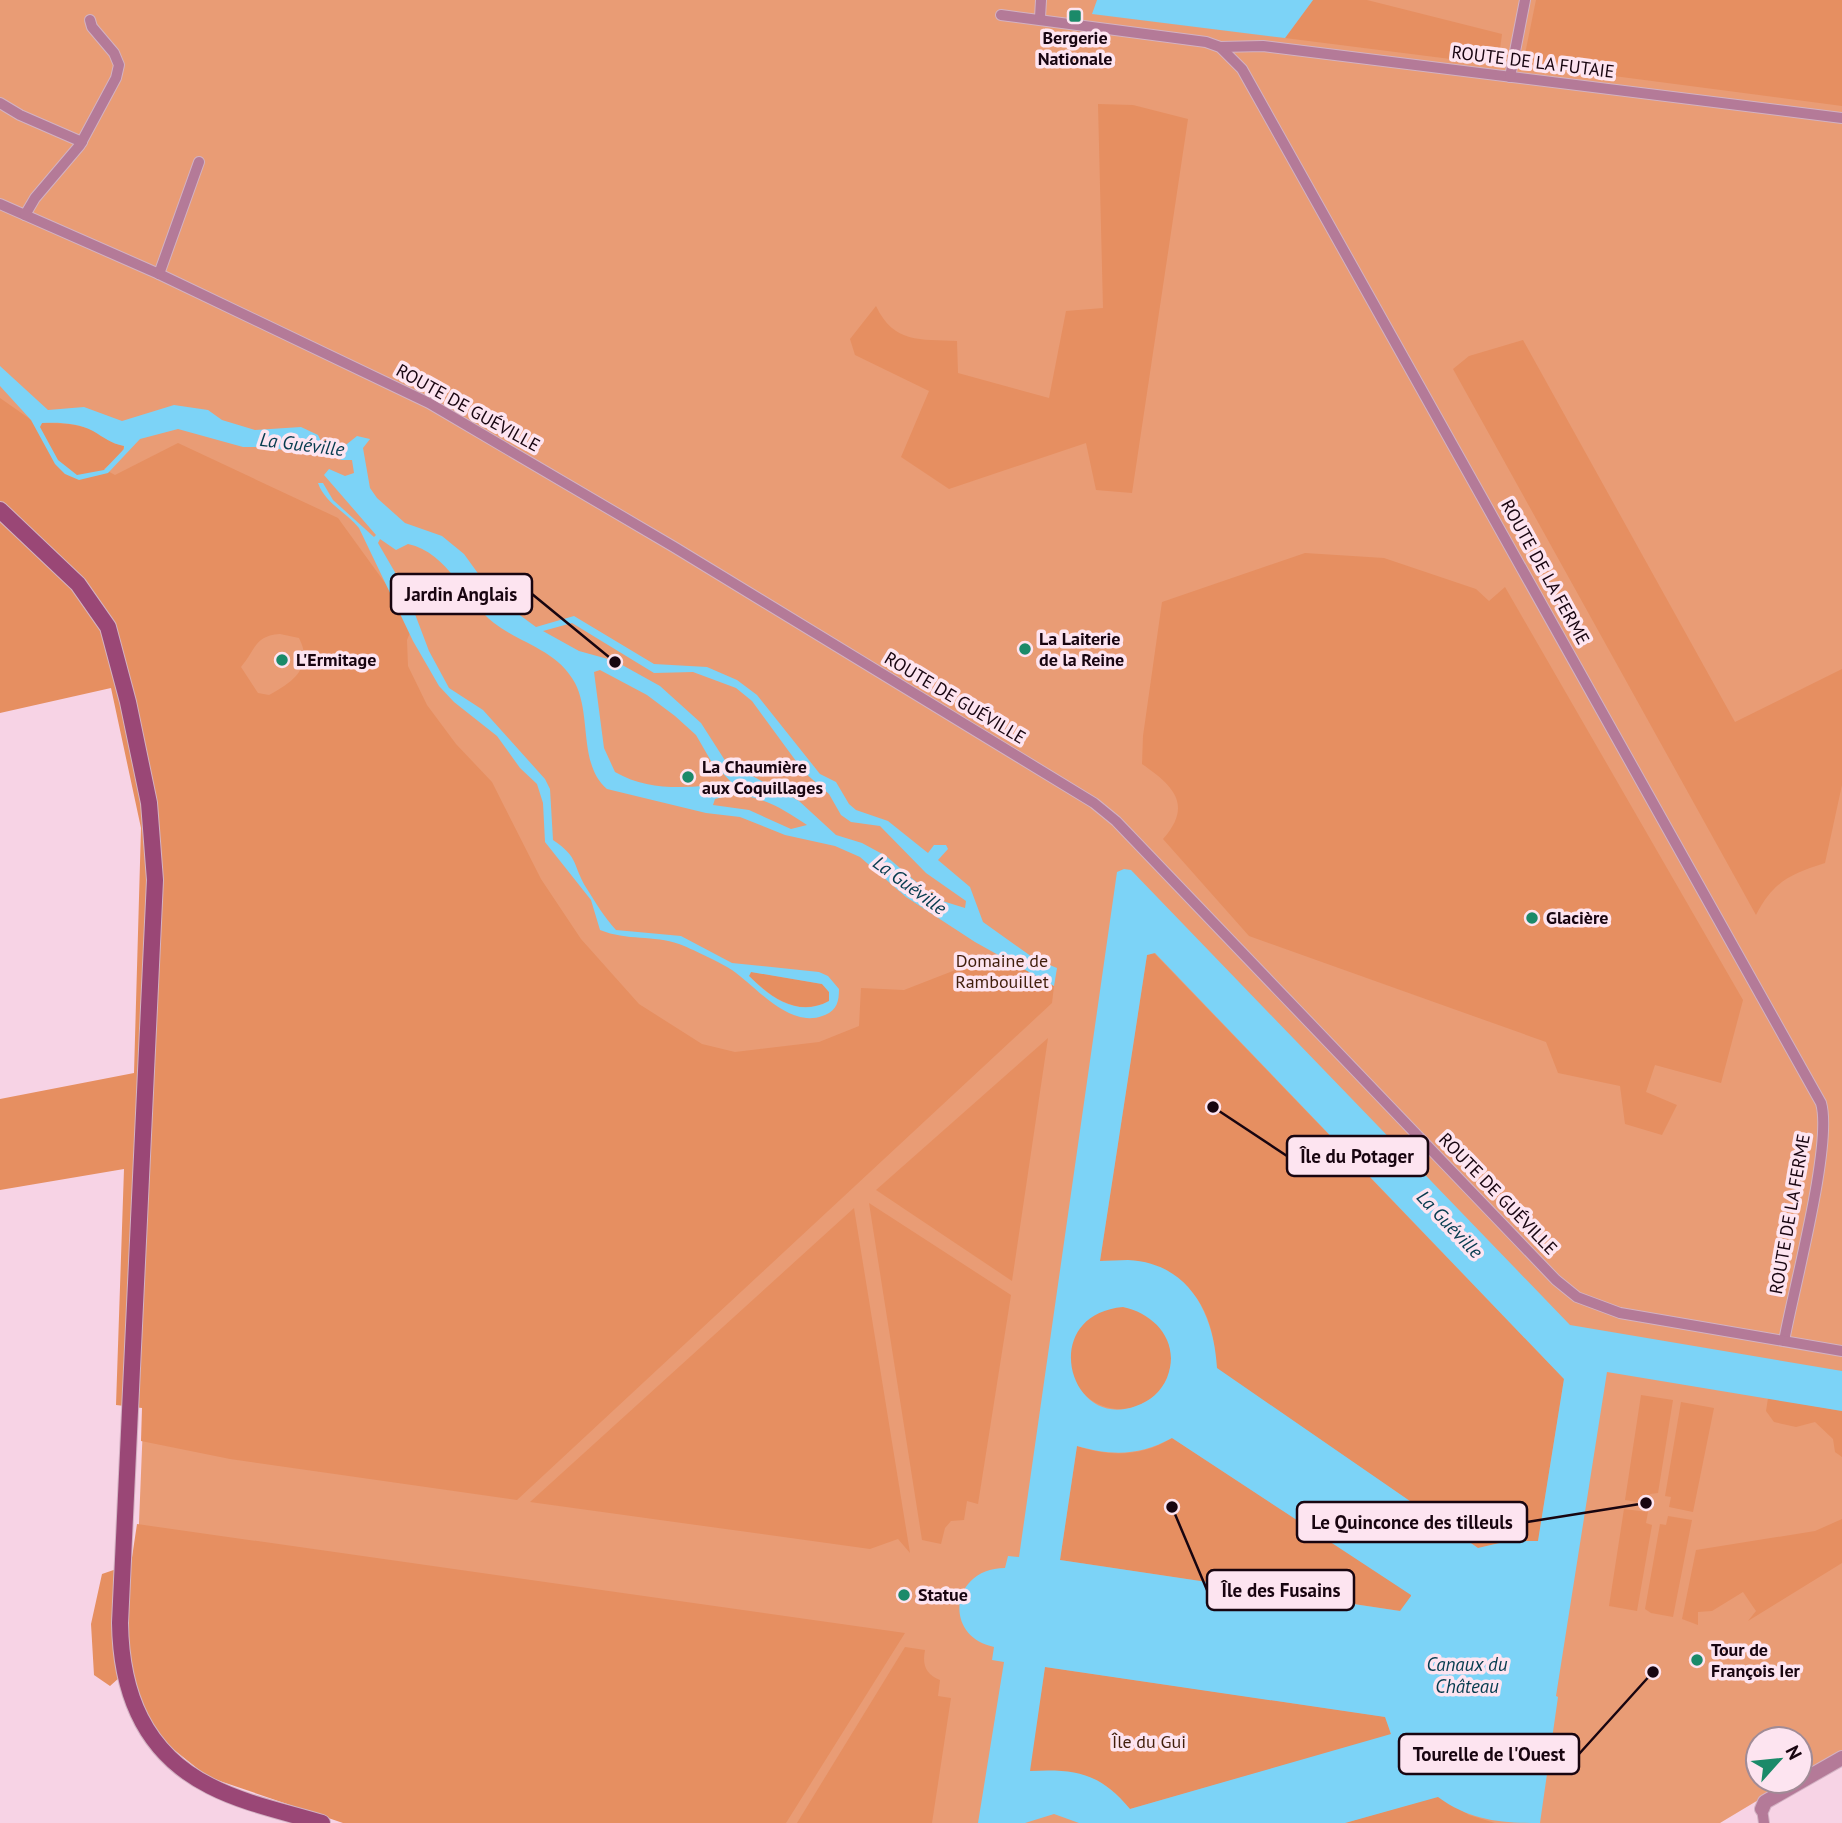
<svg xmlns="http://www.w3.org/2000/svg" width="1842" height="1823" font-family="'PT Sans',sans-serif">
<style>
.green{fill:#e99c75}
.forest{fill:#e68f61;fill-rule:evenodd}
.water{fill:#7cd3f7;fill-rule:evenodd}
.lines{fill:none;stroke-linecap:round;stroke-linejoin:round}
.stream{stroke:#7cd3f7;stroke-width:2.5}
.minor-casing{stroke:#d3b2c3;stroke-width:12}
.tertiary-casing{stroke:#d3b2c3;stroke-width:16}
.secondary-casing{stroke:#d3b2c3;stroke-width:18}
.minor{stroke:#b47a98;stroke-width:10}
.tertiary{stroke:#b47a98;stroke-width:14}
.secondary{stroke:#9a4776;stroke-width:16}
.poi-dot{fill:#1b8a69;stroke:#fde4f0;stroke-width:2.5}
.labels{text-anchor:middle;stroke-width:7;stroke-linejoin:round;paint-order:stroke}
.poi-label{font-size:18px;font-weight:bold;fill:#180510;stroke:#fde4f0;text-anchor:start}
.street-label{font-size:18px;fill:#180510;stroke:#fde4f0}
.park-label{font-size:18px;fill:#411e0b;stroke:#fde4f0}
.water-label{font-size:19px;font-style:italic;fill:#053b4e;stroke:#fde4f0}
.leader{fill:none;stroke:#180510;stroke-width:2.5}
.callout-dot{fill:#180510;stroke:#fde4f0;stroke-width:2.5}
.callout{fill:#fde4f0;stroke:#180510;stroke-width:2.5}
.callout-label{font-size:19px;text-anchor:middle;font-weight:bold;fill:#180510}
</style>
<rect width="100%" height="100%" fill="#f7d3e5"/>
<!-- green -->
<path class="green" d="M0,0H1842V1751L1800,1775V1739H1758V1781H1790L1720,1823H380L137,1572L166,858L121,631L0,500Z"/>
<!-- forest -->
<g class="forest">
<path d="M1313,0H1367L1502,34L1498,65L1285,38Z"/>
<path d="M1536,0H1842V106L1523,64Z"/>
<path d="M1098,104L1133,105L1188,119L1132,493L1096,490L1086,443L949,489L901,457L929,391L855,355L850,339L876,306C894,344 920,339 957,341L958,373L1049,398L1066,311L1103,308Z"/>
<path d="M1523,340L1735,722L1842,669V785L1825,863C1790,874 1773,882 1756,915L1453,369L1469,356Z"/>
<path d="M0,398L40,426L42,423C59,423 78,423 94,431C106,438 110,443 124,446L121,455L104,469L115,475L178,443L338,518L414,623L407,640L408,666L427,705L456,744L492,782L541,879L581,939L639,1004L702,1044L735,1052L819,1042L859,1026L861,988L904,990L976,962L999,961L1015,964L1054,986L1052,1003L517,1500L230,1459L141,1441L142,1408L116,1405L124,1169L0,1190V1099L134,1073L141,828L111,688L0,713ZM280,634L299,638C314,667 293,682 269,695L258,693L241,667C257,648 254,636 280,634Z"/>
<path d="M1305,553L1384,558L1476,589L1489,601L1505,587L1743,1000L1721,1083L1655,1065L1646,1092L1677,1105L1662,1135L1625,1124L1620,1086L1558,1073L1546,1042L1249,936L1163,839C1194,804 1172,785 1142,764L1143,736L1162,602Z"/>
<path d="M1154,953L1564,1379L1538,1541H1508L1478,1548L1216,1368C1215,1293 1174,1258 1100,1261L1147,955Z"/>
<path d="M751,972L822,984L829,992V1001C798,1017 772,998 749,976Z"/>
<path d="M1048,1038L1012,1281L876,1190Z"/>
<path d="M869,1203L1011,1295L978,1504L967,1501L964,1520L951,1521L945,1528L941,1544L922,1540Z"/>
<path d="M854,1208L910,1553L898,1539L870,1549L530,1502Z"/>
<circle cx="1120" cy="1358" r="51"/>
<path d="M1641,1395L1673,1400L1658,1493L1650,1494L1648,1504L1625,1500Z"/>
<path d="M1768,1398L1842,1411V1457L1835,1452L1833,1439L1815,1422L1796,1427L1774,1422L1766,1411Z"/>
<path d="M1681,1402L1714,1408L1693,1512L1669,1507L1671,1497L1665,1496Z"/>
<path d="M1172,1438L1412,1595L1401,1611L1060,1560L1077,1446C1110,1457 1141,1457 1172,1438Z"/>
<path d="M1624,1509L1648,1512L1646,1523L1652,1525L1637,1611L1609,1606Z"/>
<path d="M1668,1516L1692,1520L1673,1617L1651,1613L1645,1609L1660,1524L1666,1525Z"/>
<path d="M1842,1519V1563L1748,1621L1756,1611L1743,1592L1712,1611L1698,1612V1625L1682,1619L1696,1550L1815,1531Z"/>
<path d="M137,1524L905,1633L786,1823H343L208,1777L168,1745L142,1712L129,1669L110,1686L94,1675L91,1624L102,1574L131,1564Z"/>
<path d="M905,1647L925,1650C922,1665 926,1675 940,1680L938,1696L951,1698L932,1823H797Z"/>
<path d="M1045,1667L1386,1717L1391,1735L1130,1809C1099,1771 1075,1771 1029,1772Z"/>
<path d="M1439,1796L1469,1815L1495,1823H1345Z"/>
</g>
<!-- water -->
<g class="water">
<path d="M1097,0H1313L1285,38L1092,14Z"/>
<path d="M0,366L48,410L84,407L122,421L174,405L208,410L222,420L255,430L301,427L318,435L321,441L314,450L296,453L270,447H243L178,429L140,439L108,473L79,480L65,474L55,464L31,420L0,386ZM42,423C59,422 78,423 93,431C105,438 110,443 124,446V449L104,470L77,475L58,460L40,427Z"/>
<path d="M357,436L370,439L363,448L370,488L377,498L405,523L442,536L464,554L495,597L536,627L574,616L654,664L707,667L737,680L757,695L820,774L836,782L849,804L856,810L888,821L928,853L934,845H946L948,849L938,860L970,887L983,922L1035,959L1057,968L1054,986L975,942L906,897L860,857L835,846L785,835L740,817L706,813L607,789C578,764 592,716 575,683C557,650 521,644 494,623C463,599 449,553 408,544L396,550L380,539L378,543L407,593L429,651L449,688L483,710L545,779L550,789L553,840C580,858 572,865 587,889C596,903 604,917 616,930L681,936L732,963L819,972L828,976L839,989C839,1001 837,1010 825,1015C790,1030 758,988 732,970C725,965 688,947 679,944C654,935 627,941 600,930L591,900L545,842L543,803L537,784L520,768L497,736L454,702L439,686L413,641L359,528C346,512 325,503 318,483H323L333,500L374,537L376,535L324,475L329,469L345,476L354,473L352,460H341L337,452ZM572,623L654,673L693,672L736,688L752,701L804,772L829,794L841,815L851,822L880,826L926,873L966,901L965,908L936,899L886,856L862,843L836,835L799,801L726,762L701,723L660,686L615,661L579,651L543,631ZM600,670L647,695L675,716L696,735L711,761L733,784C694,786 653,794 615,772L604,748L594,672ZM731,795C762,795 783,809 807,825L791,829L749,810L713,805L715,799ZM751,972L822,984L829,992V1001C798,1018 771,998 749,976Z"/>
<path d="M1124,869L1131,870L1570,1325L1842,1371V1411L1607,1372L1556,1696L1558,1697L1540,1823C1501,1823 1471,1821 1438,1797L1345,1823H1079L1054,1814L1025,1823H978L1004,1662L992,1660L994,1647C942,1636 951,1568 1005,1568L1008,1556L1019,1557L1117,872ZM1155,953L1564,1379L1538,1541H1508L1478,1548L1217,1368C1214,1315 1190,1263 1128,1260C1119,1260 1109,1261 1100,1261L1147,955ZM1123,1307C1156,1314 1181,1343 1167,1378C1161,1392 1150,1401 1136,1406C1069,1432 1037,1315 1123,1307ZM1172,1438L1411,1595V1596L1400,1611L1060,1560L1077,1446C1112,1456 1139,1456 1172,1438ZM1045,1667L1385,1717L1391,1734L1130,1809C1099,1772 1075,1769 1030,1771Z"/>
</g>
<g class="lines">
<!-- stream -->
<path class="stream" d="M317,442L345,446"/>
<defs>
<g id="minor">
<path d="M1001,15L1206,42L1220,47L1242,69L1821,1103C1833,1144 1793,1291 1784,1341"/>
<path d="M1040,18L1041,0"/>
<path d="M1220,47L1263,46L1842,118"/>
<path d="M1510,77L1525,0"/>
<path d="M0,103L20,115L82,142"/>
<path d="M0,204L159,274L429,403L674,547L1094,803L1116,821L1556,1280L1577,1297L1620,1313L1842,1351"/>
<path d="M25,215L35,198L80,145L116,78L119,65L114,53L92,27L90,20"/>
<path d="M159,274L199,162"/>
<path d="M1762,1809L1764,1823"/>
</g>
<path id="tertiary" d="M1762,1809L1765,1802L1842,1758"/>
<path id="secondary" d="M0,510L78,584L108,627L128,702L149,803L155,880L120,1623C121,1693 144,1753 210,1786C245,1804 286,1812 322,1823"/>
</defs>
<!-- minor casing -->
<use href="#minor" class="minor-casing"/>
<!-- tertiary casing -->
<use href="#tertiary" class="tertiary-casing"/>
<!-- secondary casing -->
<use href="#secondary" class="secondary-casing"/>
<!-- minor -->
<use href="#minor" class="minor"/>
<!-- tertiary -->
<use href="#tertiary" class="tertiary"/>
<!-- secondary -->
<use href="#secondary" class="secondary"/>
</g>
<!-- markers -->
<g class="poi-dot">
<rect x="1068" y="9" width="14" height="14" rx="3.5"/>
<circle cx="1025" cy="649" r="7"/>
<circle cx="282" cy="660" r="7"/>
<circle cx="688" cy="777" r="7"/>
<circle cx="1532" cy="918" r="7"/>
<circle cx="904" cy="1595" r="7"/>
<circle cx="1697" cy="1660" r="7"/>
</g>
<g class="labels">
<!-- poi labels -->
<g class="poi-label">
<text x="1075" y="44" text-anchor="middle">Bergerie<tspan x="1075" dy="21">Nationale</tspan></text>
<text x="1039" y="645">La Laiterie<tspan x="1039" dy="21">de la Reine</tspan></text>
<text x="296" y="666">L'Ermitage</text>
<text x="702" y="773">La Chaumière<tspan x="702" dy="21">aux Coquillages</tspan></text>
<text x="1546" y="924">Glacière</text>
<text x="918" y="1601">Statue</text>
<text x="1711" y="1656">Tour de<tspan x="1711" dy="21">François Ier</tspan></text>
</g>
<!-- street labels -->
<g class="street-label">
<text transform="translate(1533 62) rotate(7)" y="6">ROUTE DE LA FUTAIE</text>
<text transform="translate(468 408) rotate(29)" y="6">ROUTE DE GUÉVILLE</text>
<text transform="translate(1545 572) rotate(61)" y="6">ROUTE DE LA FERME</text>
<text transform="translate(955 698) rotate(31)" y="6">ROUTE DE GUÉVILLE</text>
<text transform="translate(1498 1194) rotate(46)" y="6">ROUTE DE GUÉVILLE</text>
<text transform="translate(1790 1214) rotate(-80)" y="6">ROUTE DE LA FERME</text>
</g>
<!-- park labels -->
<g class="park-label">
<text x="1002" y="967">Domaine de<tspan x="1002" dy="21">Rambouillet</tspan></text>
<text x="1149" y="1748">Île du Gui</text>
</g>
<!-- water labels -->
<g class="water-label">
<text transform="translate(302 444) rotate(7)" y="7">La Guéville</text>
<text transform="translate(910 885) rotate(36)" y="7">La Guéville</text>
<text transform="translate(1450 1224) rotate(46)" y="7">La Guéville</text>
<text x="1467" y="1671">Canaux du<tspan x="1467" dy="22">Château</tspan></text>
</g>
</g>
<!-- callouts -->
<path class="leader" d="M615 662L532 594M1213 1107L1287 1156M1646 1503L1527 1522M1172 1507L1207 1590M1653 1672L1579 1754"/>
<g class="callout-dot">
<circle cx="615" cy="662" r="7"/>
<circle cx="1213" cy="1107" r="7"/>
<circle cx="1646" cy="1503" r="7"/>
<circle cx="1172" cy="1507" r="7"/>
<circle cx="1653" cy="1672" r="7"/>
</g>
<g class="callout">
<rect x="391" y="574" width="141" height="40" rx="7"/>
<rect x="1287" y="1136" width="141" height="40" rx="7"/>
<rect x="1297" y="1502" width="230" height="40" rx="7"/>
<rect x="1207" y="1570" width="147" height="40" rx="7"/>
<rect x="1399" y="1734" width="180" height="40" rx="7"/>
</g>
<g class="callout-label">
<text x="461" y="601">Jardin Anglais</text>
<text x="1357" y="1163">Île du Potager</text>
<text x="1412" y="1529">Le Quinconce des tilleuls</text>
<text x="1281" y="1597">Île des Fusains</text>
<text x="1489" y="1761">Tourelle de l'Ouest</text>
</g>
<!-- north arrow -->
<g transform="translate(1779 1760) rotate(63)"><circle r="33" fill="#fde4f0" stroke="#a18b96" stroke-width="2"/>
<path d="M0-5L12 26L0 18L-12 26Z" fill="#1b8a69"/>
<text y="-10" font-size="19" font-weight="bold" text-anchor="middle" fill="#180510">N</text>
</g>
</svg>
